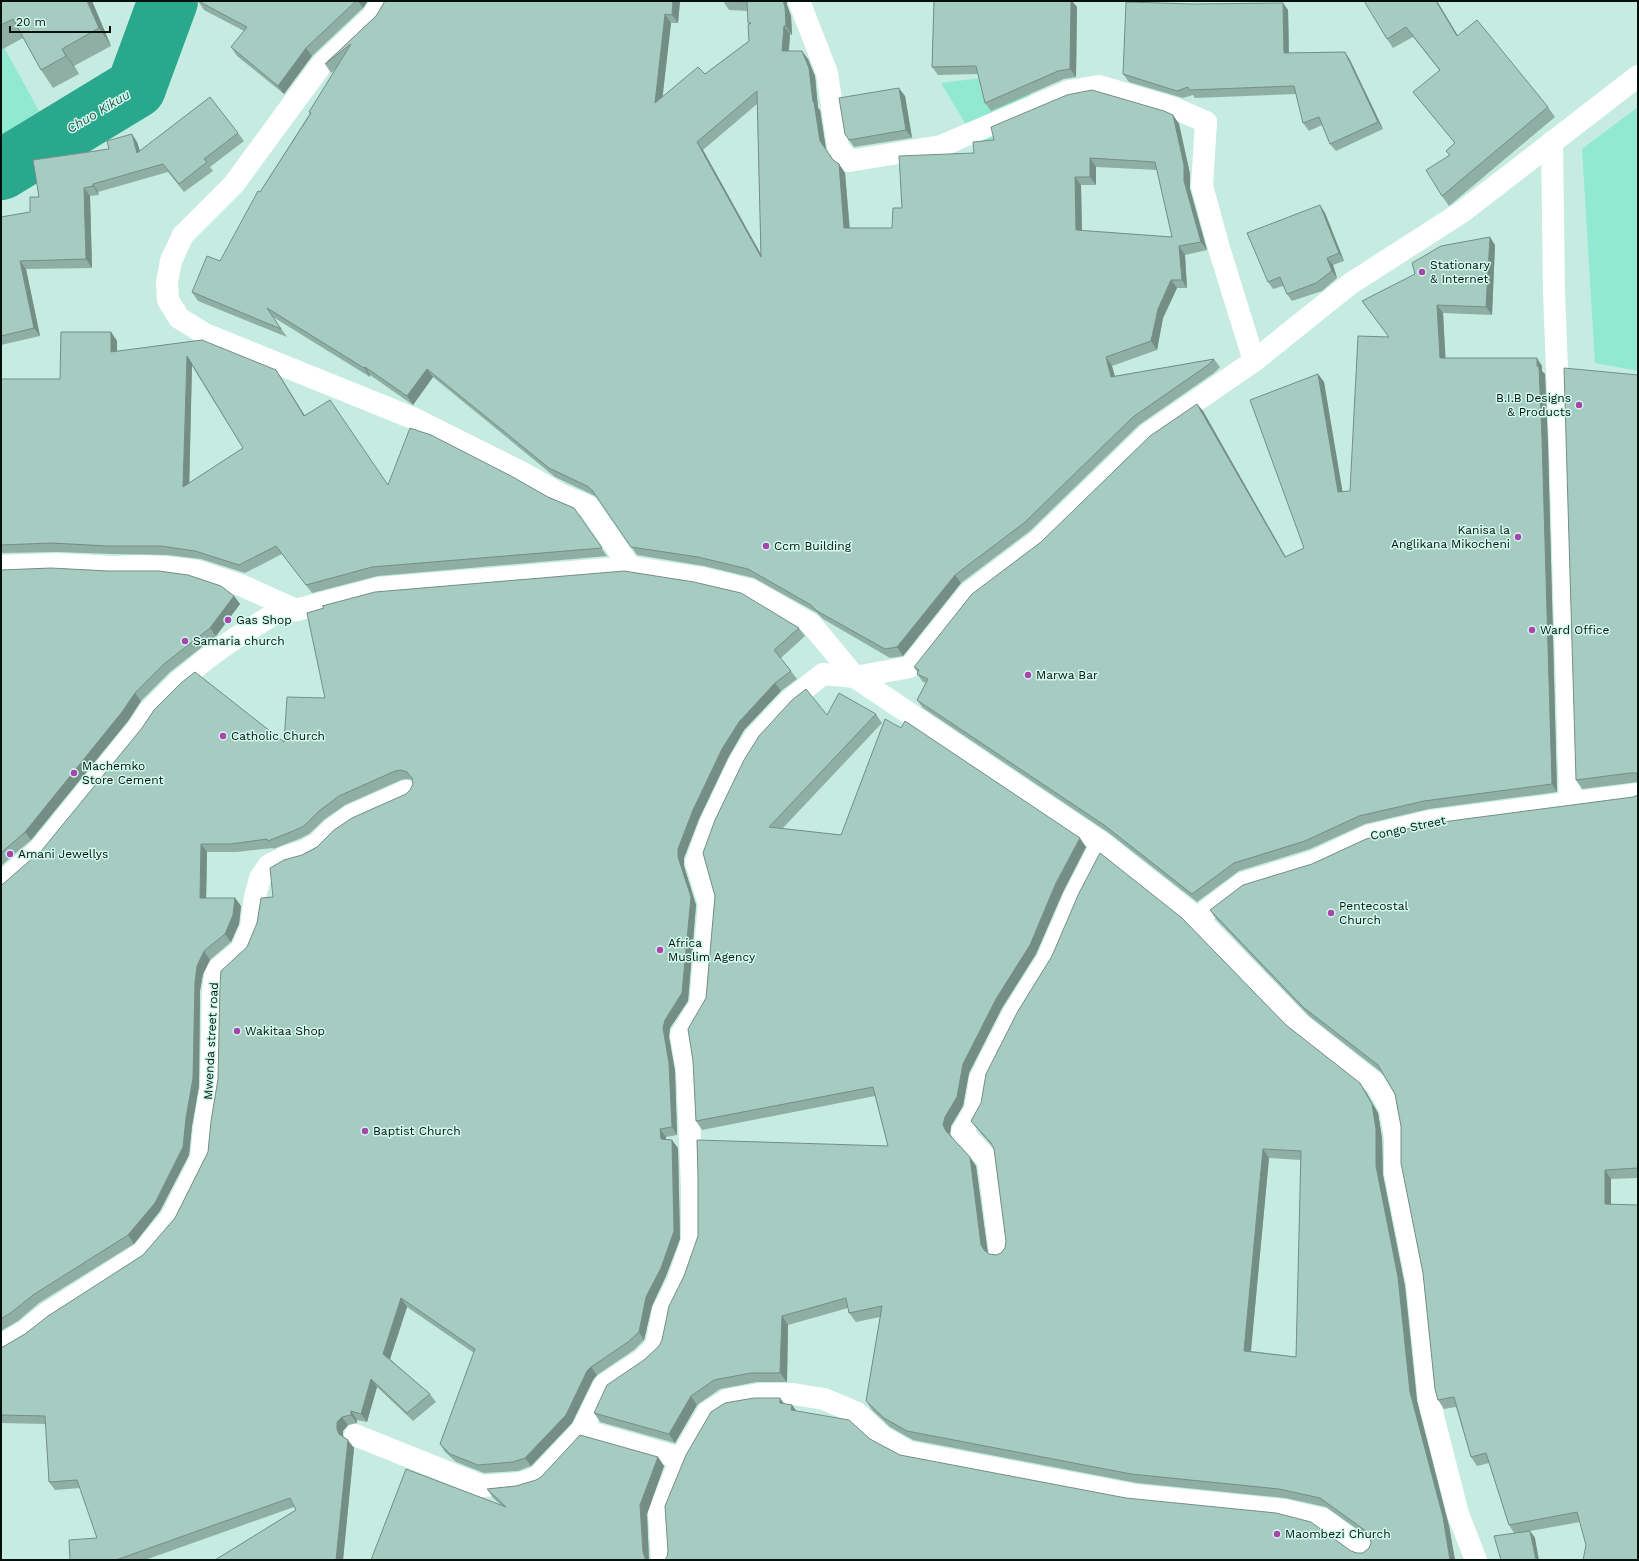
<svg xmlns="http://www.w3.org/2000/svg" width="1639" height="1561" font-family="'Work Sans',sans-serif">
<style>
.green{fill:#91e9d2}
.lines{fill:none;stroke-linecap:round;stroke-linejoin:round}
.river{stroke:#29a88e;stroke-width:60}
.minor{stroke:#fff;stroke-width:22}
.wall{fill:#8fafa5;fill-rule:evenodd}
.shaded-wall{fill:#748e86}
.building{fill:#a6cbc0;stroke:#748e86;fill-rule:evenodd}
.poi-dot{fill:#a745ac;stroke:#d3faee;stroke-width:1.5}
.labels{text-anchor:middle;stroke-width:3;stroke-linejoin:round;paint-order:stroke}
.poi-label{font-size:12px;fill:#04100c;stroke:#d3faee;text-anchor:start}
.street-label{font-size:12px;fill:#04100c;stroke:#d3faee}
.water-label{font-size:13px;font-style:italic;fill:#295a4f;stroke:#d3faee}
</style>
<rect width="100%" height="100%" fill="#c6ece1"/>
<!-- green -->
<g class="green">
<path d="M154,1H171L154,19Z"/>
<path d="M1,42L54,138L1,168Z"/>
<path d="M1027,72L1036,141L978,145L941,83Z"/>
<path d="M1638,107V371L1595,363L1582,149Z"/>
</g>
<g class="lines">
<!-- river -->
<path class="river" d="M1,170L136,88L168,1"/>
<!-- minor -->
<g class="minor">
<path d="M381,1L373,16L322,64L234,184L183,235L171,261L167,282L168,300L179,318L205,334L415,419L523,473L560,494L588,506L630,567"/>
<path d="M799,1L827,73L838,147L849,161L941,146L1069,91L1099,86L1174,108L1206,122L1202,186L1219,248L1254,361"/>
<path d="M1552,142L1554,293L1560,445L1570,802"/>
<path d="M1,566L57,564L114,567L142,566L166,567L197,571L243,586L296,610"/>
<path d="M1,883L40,849L138,728L150,710L178,682L210,656L237,637L276,613L296,610L379,588L630,567L702,578L751,590L811,624L855,677L1102,843L1197,918L1301,1025L1376,1084L1390,1109L1395,1137V1173L1417,1284L1429,1400L1458,1514L1476,1560"/>
<path d="M1197,918L1243,883L1315,861L1368,836L1431,821L1638,794"/>
<path d="M1000,1252L988,1160L962,1132L975,1110L980,1079L1013,1014L1047,960L1074,897L1102,843"/>
<path d="M1,1345L25,1331L46,1314L142,1253L171,1218L201,1159L204,1128L211,1087L213,991L215,976L218,969L241,950L245,941L251,927L255,897L260,878L269,865L285,857L304,851L317,844L332,829L352,815L406,791"/>
<path d="M582,1430L681,1458"/>
<path d="M355,1435L482,1486L521,1483L538,1477L582,1430L604,1385L642,1360L656,1346L663,1311L678,1281L692,1241V1185L687,1070L681,1035L700,1005L709,904L696,862L710,824L739,763L755,737L790,700L823,674L855,677L910,667L969,593L1038,541L1148,434L1254,361L1350,284L1462,212L1638,76"/>
<path d="M662,1560L659,1513L681,1458L708,1412L727,1400L759,1394H793L824,1399L857,1413L883,1437L909,1452L1135,1495L1284,1510L1323,1519L1365,1550"/>
</g>
</g>
<!-- wall -->
<g class="wall">
<path d="M1,1H92L111,46L74,66L79,74L53,88L41,70L23,38L1,50Z"/>
<path d="M198,1H368L363,8L312,56L284,94L237,56L231,47L244,31L204,10Z"/>
<path d="M680,1L678,23H671L662,97L705,74L749,41V24L748,23V11L729,10L723,1L787,5L791,16L792,35L790,34L789,51L808,59L815,76L818,108L820,110L826,149L833,160L839,164L845,173L850,228H892L902,208L974,153L994,140L1173,115L1179,124L1190,174V189L1207,250L1185,255L1187,288H1177L1163,318L1157,350L1112,366L1115,376L1214,359L1220,367L1214,373L1139,425L1030,531L961,583L903,656L890,658L823,619L817,613L754,578L704,566L637,555L598,498L593,495L555,477L433,377L413,405L370,375V377L273,317L287,337L198,301L192,292L220,261L260,192L310,113L309,112L336,69L331,73L325,64L376,16ZM757,104L761,255L703,150ZM1096,167L1157,170L1172,237L1082,231L1081,185H1096Z"/>
<path d="M934,1H1072L1077,7L1076,77L1064,79L991,111L985,103L978,74L938,75L932,67Z"/>
<path d="M1437,1L1458,36L1548,107L1555,117L1449,206L1442,196L1450,156L1446,151L1455,143L1420,101L1413,92L1440,71L1413,37L1393,48L1387,39Z"/>
<path d="M1288,10L1289,53L1345,52L1350,60L1383,129L1336,151L1330,144L1322,125L1309,131L1303,123L1296,94L1195,98L1193,95L1183,98L1129,82L1123,74Z"/>
<path d="M905,96L912,138L854,147L845,134Z"/>
<path d="M238,133L244,141L210,167L213,171L184,192L168,172L98,192L99,195L90,196L92,268L26,269L40,336L1,345V217L30,212L39,197L109,149L137,142L140,151Z"/>
<path d="M1325,213L1344,261L1333,265L1337,278L1322,291L1292,301L1287,294L1283,286L1273,289L1268,282Z"/>
<path d="M1495,245L1492,315L1443,313L1445,358L1542,366V371L1545,374L1548,445L1557,792L1429,809L1365,824L1310,849L1239,871L1197,902L1109,833L923,708L917,700L926,683L923,682L917,674L918,673L914,667L1041,542L1197,404L1203,411L1286,557L1304,548L1318,374L1324,382L1342,492L1350,491L1389,337L1362,301Z"/>
<path d="M111,332L117,341V351L276,370L305,416L388,485L548,497L574,508L607,556L378,576L312,593L282,554L245,573L201,559L167,555L114,554L57,552L1,553V379H60ZM192,366L243,448L189,483Z"/>
<path d="M1638,375V782L1582,789L1576,780Z"/>
<path d="M1,570L234,596L240,604L216,636L170,672L141,701L128,721L31,840L1,866Z"/>
<path d="M799,628L805,636L781,658L797,679L781,691L744,730L728,758L699,819L684,858V866L696,905L688,1001L670,1028L669,1037L675,1071L677,1135L666,1137V1140L678,1148L680,1239L666,1276L652,1306L644,1340L634,1350L597,1375L593,1380L572,1423L531,1466L518,1471L484,1473L456,1462L445,1452L440,1444L474,1353L407,1307L390,1359L430,1394L436,1402L413,1421L377,1387L367,1422L357,1420V1423L348,1425L343,1431V1436L354,1448L343,1560H215L296,1510L294,1507L145,1560H70L97,1538L80,1488L55,1490L49,1482L46,1424L1,1423V1348L25,1334L143,1255L175,1218L208,1152L247,947L273,897L302,855L317,847L406,794L410,790L413,784L412,780L407,779L401,780L345,805L325,819L309,834L299,839L273,849V848L236,852H207L206,898H235L241,906L239,924L231,942L210,960L203,974L200,991L199,1086L192,1126L189,1155L160,1211L134,1244L39,1303L18,1321L1,1331V885L284,742L325,698Z"/>
<path d="M876,714L882,723L782,829L841,835L1086,847L1063,892L1036,954L1002,1008L969,1073L963,1106L951,1126L950,1134L951,1136L976,1166L988,1254H989L996,1255L1001,1253L1005,1248L1006,1241L994,1149L993,1147L978,1130L971,1121L1286,1025L1366,1092L1378,1113L1382,1138L1383,1175L1405,1286L1417,1401L1449,1526L1455,1560L667,1557L784,1404L792,1405L796,1411L870,1439L900,1455L1351,1551L1357,1553H1363L1369,1548L1371,1543V1539L1326,1507L1285,1498L1137,1483L913,1440L890,1427L872,1410L866,1401L880,1317L856,1322L849,1313L848,1308L788,1325L787,1382H757L720,1389L697,1405L675,1443L600,1422L594,1413L644,1360L888,1146L875,1096L702,1130L696,1121L715,896L827,715ZM1269,1158L1301,1160L1296,1357L1251,1351Z"/>
<path d="M1638,795V1178L1611,1179V1204L1586,1545L1580,1522L1530,1531L1535,1538L1514,1533L1509,1525L1489,1463L1477,1466L1471,1457L1456,1407L1444,1409L1438,1400L1423,1273L1401,1126L1395,1094L1382,1073L1309,1016L1216,919L1210,910L1633,797Z"/>
<path d="M658,1457L664,1466L647,1514L649,1560H371L501,1505L493,1498L487,1489L516,1486Z"/>
</g>
<!-- shaded-wall -->
<g class="shaded-wall">
<path d="M87,1H92L111,46L99,28Z"/>
<path d="M358,1H368L363,8Z"/>
<path d="M673,1H680L678,23L672,15Z"/>
<path d="M783,1H787V5L791,16L792,35L786,26Z"/>
<path d="M1071,1H1072L1077,7L1076,77L1070,69Z"/>
<path d="M1436,1H1437L1464,46L1457,36Z"/>
<path d="M1283,3L1288,10L1289,61L1284,53Z"/>
<path d="M665,14L671,23L661,111L655,103Z"/>
<path d="M784,26L790,34L788,59L782,51Z"/>
<path d="M306,48L312,56L284,94L278,86Z"/>
<path d="M62,49L74,66L79,74L66,56Z"/>
<path d="M802,51L808,59L815,76L818,108L820,110L826,149L820,141L813,102Z"/>
<path d="M1345,52L1350,60L1383,129L1378,122Z"/>
<path d="M899,88L905,96L912,138L906,130Z"/>
<path d="M1173,115L1179,124L1190,174V189L1207,250L1201,242L1184,181Z"/>
<path d="M132,134L137,142L143,161L137,153Z"/>
<path d="M697,142L703,150L767,265L761,257Z"/>
<path d="M1090,158L1096,167V185L1090,177Z"/>
<path d="M839,164L845,173L850,236L844,228Z"/>
<path d="M1075,177L1081,185L1082,239L1076,230Z"/>
<path d="M93,184L98,192L99,195L93,186Z"/>
<path d="M84,188L90,196L92,268L86,259Z"/>
<path d="M1320,205L1325,213L1344,261L1339,253Z"/>
<path d="M1490,237L1495,245L1492,315L1486,307Z"/>
<path d="M1179,246L1185,255L1187,288L1182,280Z"/>
<path d="M1327,258L1333,265L1337,278L1332,271Z"/>
<path d="M20,261L26,269L40,336L34,328Z"/>
<path d="M1171,280L1177,288L1163,318L1157,350L1151,341L1158,309Z"/>
<path d="M1437,305L1443,313L1446,366L1440,358Z"/>
<path d="M111,332L117,341V361L111,352Z"/>
<path d="M187,356L192,364L189,495L183,487Z"/>
<path d="M1106,357L1112,366L1117,385L1111,377Z"/>
<path d="M1537,358L1542,366V371L1545,374L1548,445L1557,792L1552,784Z"/>
<path d="M365,367L370,375V377L364,368Z"/>
<path d="M427,369L433,377L413,405L407,396Z"/>
<path d="M276,370L282,379L310,424L304,416Z"/>
<path d="M1318,374L1324,382L1344,500L1338,492Z"/>
<path d="M1197,404L1203,411L1290,565L1285,557Z"/>
<path d="M955,575L961,583L903,656L897,647Z"/>
<path d="M234,596L240,604L216,636L210,628Z"/>
<path d="M775,683L781,691L744,730L728,758L699,819L684,858V866L696,905L688,1001L670,1028L669,1037L675,1071L677,1135L672,1127L663,1028L678,849L693,810L722,749L739,722Z"/>
<path d="M135,693L141,701L128,721L31,840L25,832Z"/>
<path d="M1080,838L1086,847L1063,892L1036,954L1002,1008L969,1073L963,1106L951,1126L950,1134L953,1140L946,1131L943,1125L945,1117L963,1064L996,999Z"/>
<path d="M201,844L207,852L206,906L200,898Z"/>
<path d="M235,898L241,906L239,924L231,942L225,934Z"/>
<path d="M204,951L210,960L203,974L200,991L199,1086L192,1126L189,1155L160,1211L134,1244L128,1235L195,982L197,966Z"/>
<path d="M1360,1083L1366,1092L1378,1113L1382,1138L1383,1175L1405,1286L1417,1401L1449,1526L1455,1560H1450L1410,1392Z"/>
<path d="M660,1129L666,1137L667,1148L661,1139Z"/>
<path d="M672,1140L678,1148L680,1239L666,1276L652,1306L644,1340L639,1332Z"/>
<path d="M1263,1149L1269,1158L1250,1360L1244,1351Z"/>
<path d="M970,1157L976,1166L988,1254L984,1250L981,1245Z"/>
<path d="M1605,1170L1611,1179V1213L1605,1204Z"/>
<path d="M401,1298L407,1307L389,1362L383,1354Z"/>
<path d="M782,1316L788,1325L787,1382L780,1373Z"/>
<path d="M591,1367L597,1375L593,1380L572,1423L531,1466L525,1458L587,1371Z"/>
<path d="M371,1379L377,1387L367,1422L361,1414Z"/>
<path d="M691,1396L697,1405L675,1443L669,1434Z"/>
<path d="M780,1398L786,1406L780,1403Z"/>
<path d="M792,1405L798,1413L791,1410Z"/>
<path d="M351,1411L357,1420V1423L351,1415Z"/>
<path d="M342,1417L348,1425L343,1431V1437L339,1434L337,1429V1422Z"/>
<path d="M348,1440L354,1448L343,1560H336Z"/>
<path d="M658,1457L664,1466L647,1514L649,1560H647L645,1558L643,1552L640,1505Z"/>
<path d="M1530,1531L1535,1538L1539,1560H1536Z"/>
</g>
<!-- building -->
<g class="building">
<path d="M1,1H87L99,28L62,49L66,56L41,70L13,19L1,25Z"/>
<path d="M198,1H356L306,48L278,86L231,47L247,27Z"/>
<path d="M385,1H673L672,15L665,14L655,103L698,67L705,74L749,41L748,25L751,23H748L747,2L723,1H783L785,7L786,26H784L782,51H802L809,68L813,102H814L820,141L833,160L839,164L844,228H892L893,208H902L899,156L974,153L973,142L994,140L991,127L1067,95L1092,90L1164,111L1173,115L1184,165V181L1201,242L1179,246L1182,280H1171L1158,309L1151,341L1106,357L1111,377L1214,359L1208,365L1133,417L1024,523L955,575L897,647L885,649L817,611L811,605L748,569L698,557L631,547L592,490L587,486L549,468L427,369L407,396L365,367L364,368L267,308L281,329L192,292L207,256L220,261L258,191L260,192L311,113L309,112L351,44L325,64L376,16ZM757,91L761,257L697,142ZM1090,158L1155,162L1172,237L1076,230L1075,177H1090Z"/>
<path d="M934,1H1071L1070,69L1058,71L985,103L976,66L932,67Z"/>
<path d="M1364,1H1436L1457,36L1477,20L1548,107L1442,196L1426,170L1450,155L1446,151L1455,143L1413,92L1440,70L1406,27L1387,39Z"/>
<path d="M1126,2L1193,4L1283,3L1284,53L1345,52L1378,122L1330,144L1319,117L1303,123L1294,86L1189,90L1188,87L1177,91L1123,74Z"/>
<path d="M899,88L906,130L849,140L845,134L839,98Z"/>
<path d="M210,97L238,133L204,159L207,162L179,184L163,164L93,184V186L84,188L86,259L20,261L34,328L1,336V217L30,212V197H39L33,160L109,149L107,141L132,134L137,153Z"/>
<path d="M1320,205L1339,253L1327,258L1332,271L1316,283L1287,294L1280,277L1268,282L1247,233Z"/>
<path d="M1490,237L1486,307L1437,305L1440,358H1537V366L1539,367L1542,438L1552,784L1424,801L1359,816L1305,841L1234,863L1192,894L1104,825L917,700L928,679L917,674L919,670L914,667L972,594L1041,542L1150,436L1197,404L1285,557L1304,548L1250,400L1318,374L1338,492L1350,491L1358,336L1389,337L1362,301L1415,274L1412,263L1441,246Z"/>
<path d="M61,332H111V352L202,340L276,370L304,416L330,400L388,485L410,428L431,435L511,476L548,497L574,508L602,548L372,567L306,585L276,546L239,565L195,551L161,546H108L51,543L1,545V379H60ZM187,356L243,448L183,487Z"/>
<path d="M1564,368L1638,375V775L1636,773H1630L1576,780Z"/>
<path d="M51,568L108,571H159L188,575L221,586L234,596L210,628L164,664L135,693L122,712L25,832L1,853V570Z"/>
<path d="M624,571L694,582L741,593L799,628L774,650L791,671L775,683L739,722L722,749L693,810L678,849V857L691,897L682,993L665,1020L663,1028L669,1063L672,1127L660,1129L661,1139L672,1140L674,1231L661,1268L646,1297L639,1332L628,1342L591,1367L587,1371L566,1415L525,1458L513,1462L478,1465L450,1454L440,1444L475,1349L401,1298L383,1354L430,1394L407,1413L371,1379L361,1414L351,1411V1415L342,1417L337,1422V1429L339,1434L348,1440L336,1560H215L296,1510L290,1498L116,1560H70L69,1540L97,1538L77,1480L49,1482L45,1416L1,1415V1348L25,1334L48,1316L143,1255L175,1218L208,1152L211,1121L218,1079L220,984L221,971L247,947L257,923L261,898L273,897L270,868L284,860L302,855L317,847L334,830L352,818L406,794L410,790L413,784L412,778L407,772L401,770L395,771L339,796L319,811L304,826L293,831L268,841L267,839L231,844H201L200,898H235L233,915L225,934L204,951L197,966L195,982L193,1078L186,1118L183,1147L155,1203L128,1235L33,1295L12,1312L1,1319V885L3,884L42,850L142,728L154,710L181,683L195,672L284,742L287,697L325,698L307,613L324,608L322,606L375,592Z"/>
<path d="M806,689L827,715L839,693L876,714L769,827L841,835L885,719L901,728L905,721L1080,838L1056,883L1030,945L996,999L963,1064L957,1097L945,1117L943,1125L946,1131L970,1157L981,1245L984,1250L989,1254L996,1255L1001,1253L1005,1248L1006,1241L994,1149L991,1143L971,1121L981,1103L986,1074L1018,1011L1052,956L1079,893L1100,853L1182,918L1286,1025L1360,1083L1372,1104L1376,1129V1166L1398,1277L1410,1392L1443,1517L1450,1560H664L667,1557L668,1551L665,1506L686,1455L711,1412L725,1403L754,1398H780V1403L792,1405L791,1410L849,1420L870,1439L900,1455L1126,1498L1276,1513L1311,1522L1351,1551L1357,1553H1363L1369,1548L1371,1543L1370,1536L1366,1531L1320,1498L1279,1489L1131,1474L907,1431L884,1418L866,1401L882,1306L849,1313L846,1298L782,1316L780,1373H751L714,1380L691,1396L669,1434L594,1413L607,1385L644,1360L659,1346L662,1340L669,1306L684,1276L698,1236V1176L697,1140L888,1146L873,1087L696,1121L693,1061L688,1029L706,998L715,896L703,853L715,820L744,760L759,736L792,700ZM1263,1149L1301,1151L1296,1357L1244,1351Z"/>
<path d="M1638,795V1168L1605,1170V1204L1638,1205V1560H1583L1586,1545L1577,1512L1509,1525L1486,1453L1471,1457L1454,1397L1438,1400L1435,1389L1423,1273L1401,1163V1126L1395,1094L1378,1065L1303,1007L1210,910L1243,885L1312,864L1366,839L1427,824L1633,797Z"/>
<path d="M580,1435L658,1457L640,1505L643,1552L645,1558L648,1560H371L406,1469L506,1507L487,1489L516,1486L536,1480L541,1477Z"/>
<path d="M1530,1531L1536,1560H1501L1494,1536Z"/>
</g>
<!-- markers -->
<g class="poi-dot">
<circle cx="1422" cy="272" r="4"/>
<circle cx="1579" cy="405" r="4"/>
<circle cx="1518" cy="537" r="4"/>
<circle cx="766" cy="546" r="4"/>
<circle cx="228" cy="620" r="4"/>
<circle cx="1532" cy="630" r="4"/>
<circle cx="185" cy="641" r="4"/>
<circle cx="1028" cy="675" r="4"/>
<circle cx="223" cy="736" r="4"/>
<circle cx="74" cy="773" r="4"/>
<circle cx="10" cy="854" r="4"/>
<circle cx="1331" cy="913" r="4"/>
<circle cx="660" cy="950" r="4"/>
<circle cx="237" cy="1031" r="4"/>
<circle cx="365" cy="1131" r="4"/>
<circle cx="1277" cy="1534" r="4"/>
</g>
<g class="labels">
<!-- poi labels -->
<g class="poi-label">
<text x="1430" y="269">Stationary<tspan x="1430" dy="14">&amp; Internet</tspan></text>
<text x="1571" y="402" text-anchor="end">B.I.B Designs<tspan x="1571" dy="14">&amp; Products</tspan></text>
<text x="1510" y="534" text-anchor="end">Kanisa la<tspan x="1510" dy="14">Anglikana Mikocheni</tspan></text>
<text x="774" y="550">Ccm Building</text>
<text x="236" y="624">Gas Shop</text>
<text x="1540" y="634">Ward Office</text>
<text x="193" y="645">Samaria church</text>
<text x="1036" y="679">Marwa Bar</text>
<text x="231" y="740">Catholic Church</text>
<text x="82" y="770">Machemko<tspan x="82" dy="14">Store Cement</tspan></text>
<text x="18" y="858">Amani Jewellys</text>
<text x="1339" y="910">Pentecostal<tspan x="1339" dy="14">Church</tspan></text>
<text x="668" y="947">Africa<tspan x="668" dy="14">Muslim Agency</tspan></text>
<text x="245" y="1035">Wakitaa Shop</text>
<text x="373" y="1135">Baptist Church</text>
<text x="1285" y="1538">Maombezi Church</text>
</g>
<!-- street labels -->
<g class="street-label">
<text transform="translate(1408 828) rotate(-12)" y="4">Congo Street</text>
<text transform="translate(211 1041) rotate(-87)" y="4">Mwenda street road</text>
</g>
<!-- water labels -->
<g class="water-label">
<text transform="translate(98 111) rotate(-31)" y="5">Chuo Kikuu</text>
</g>
</g>
<!-- border -->
<rect width="1639" height="1561" fill="none" stroke="#04100c" stroke-width="4"/>
<!-- scale -->
<path d="M10 26v6h100v-6" fill="none" stroke="#04100c" stroke-width="2"/>
<text x="16" y="26" font-size="12" fill="#04100c" stroke="#d3faee" stroke-width="3" paint-order="stroke">20 m</text>
</svg>
